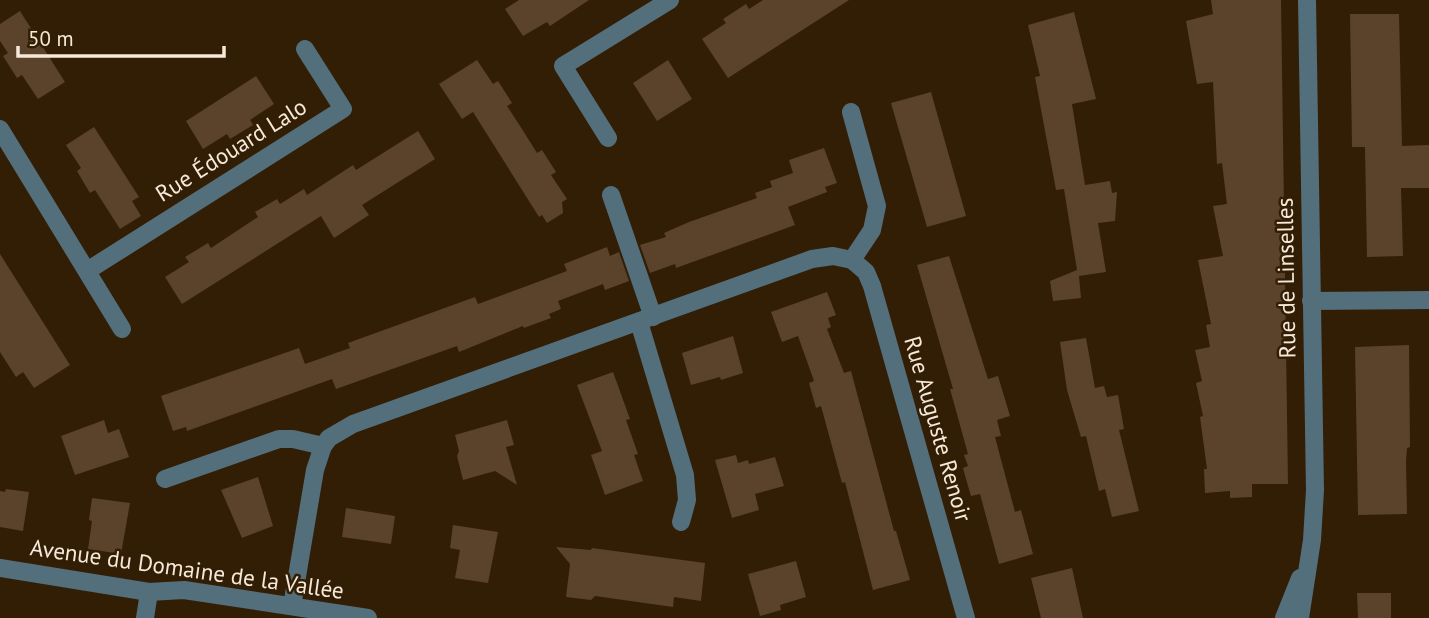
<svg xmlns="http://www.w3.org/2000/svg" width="1429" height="618" font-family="'PT Sans',sans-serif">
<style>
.building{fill:#5a432a}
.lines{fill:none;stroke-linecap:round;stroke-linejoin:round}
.minor{stroke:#536f7c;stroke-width:18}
.labels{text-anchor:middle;stroke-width:5;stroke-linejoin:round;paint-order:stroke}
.street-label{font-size:23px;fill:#f7e9da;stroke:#321e05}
</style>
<rect width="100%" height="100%" fill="#321e05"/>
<!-- building -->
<g class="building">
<path d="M519,0H589L550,26L547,22L523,36L505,9Z"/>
<path d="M763,0H849L728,78L702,39L726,23L723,19L746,4L749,9Z"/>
<path d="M1211,0H1281L1288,484H1252V497L1230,498V491L1205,493L1204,469H1207L1200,417L1203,416L1196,383L1202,381L1195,350L1210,347L1206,325L1211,324L1198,260L1223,256L1213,206L1227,204L1222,163L1217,164L1213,82L1197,84L1186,21L1213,14Z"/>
<path d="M20,11L65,82L38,99L22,75L17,78L3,56L8,53L0,41V24Z"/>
<path d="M1074,12L1096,99L1072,104L1085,185L1110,181L1112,193L1117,192L1115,221L1098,223L1106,272L1079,276L1081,298L1053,301L1050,281L1077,270L1064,189L1056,190L1035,77L1040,76L1028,25Z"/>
<path d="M1350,14H1399L1402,146L1429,145V188H1401L1403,256L1367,257L1365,147H1352Z"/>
<path d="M477,60L493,84L498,81L512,103L507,106L522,129L537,153L542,150L556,172L551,175L567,199L562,202L563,213L547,223L542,215L539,217L473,112L462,119L439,84Z"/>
<path d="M668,60L692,99L657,121L633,83Z"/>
<path d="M256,76L274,104L250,120L253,125L230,139L227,134L203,149L186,121Z"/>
<path d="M931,92L966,216L927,227L891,103Z"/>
<path d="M94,127L139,197L132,201L141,216L120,229L95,190L90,193L84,183L77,171L81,168L66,145Z"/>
<path d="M418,131L435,159L362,205L369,215L334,238L321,216L182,304L165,277L189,262L185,257L208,243L211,248L258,217L255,212L277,199L280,204L304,189L307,195L353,165L356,170Z"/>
<path d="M824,148L837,183L825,187L827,192L788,207L795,225L676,268L675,264L650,273L640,245L666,237L664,233L689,222L757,198L755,193L772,187L770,181L793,173L789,160Z"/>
<path d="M607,247L610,256L619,252L629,281L605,290L603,284L558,301L561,309L549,314L551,318L524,328L523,326L459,352L457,346L336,389L332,379L187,431L186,427L173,431L161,396L299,348L305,364L350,348L348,343L475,297L478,304L567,271L564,264Z"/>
<path d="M0,254L70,365L34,388L23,372L16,377L0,352Z"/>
<path d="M949,256L988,379L998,376L1010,416L997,420L1001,436L995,437L1015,512L1021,510L1033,554L999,564L980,494L971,496L966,479L963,468L968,466L964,455L968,454L950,389H953L917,265Z"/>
<path d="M827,292L836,315L828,318L831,327L827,329L844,373L851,371L894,531H896L910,580L873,590L845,482L842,483L821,406L816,408L809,383L814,381L798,336L782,342L771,312Z"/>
<path d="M733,336L743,373L721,380L720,377L691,385L682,353Z"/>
<path d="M1086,338L1095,388L1104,386L1107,397L1118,395L1124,429L1119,430L1139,511L1112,517L1105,489L1099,491L1086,436L1081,437L1067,390L1060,342Z"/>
<path d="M1409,345L1410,447L1407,448L1406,461L1407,514L1358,515L1355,347Z"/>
<path d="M613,372L630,419L626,420L638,454L634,455L643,481L605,495L591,455L602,451L577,385Z"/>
<path d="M104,420L108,433L119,429L129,457L75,475L61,436Z"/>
<path d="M507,420L514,445L506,447L517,485L495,471L463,480L457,456L459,451L455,435Z"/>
<path d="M736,455L738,463L748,460L749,464L775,457L784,486L755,494L759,510L732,518L715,460Z"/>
<path d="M258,477L273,526L242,538L221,490Z"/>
<path d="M6,489L29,492L23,531L0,527V491L5,492Z"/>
<path d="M92,498L130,503L121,554L88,549L92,521L89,520Z"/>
<path d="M346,508L395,516L391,544L342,537Z"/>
<path d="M453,525L498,532L488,583L455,578L460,550L450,548Z"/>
<path d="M556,547L591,550L592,548L705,563L701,601L674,597L673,607L595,596L591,600L566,597L570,564Z"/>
<path d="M796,561L806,597L780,605L781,610L760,616L748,574Z"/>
<path d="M1072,568L1083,618H1041L1031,578Z"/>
<path d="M1357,593H1391V618H1358Z"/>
</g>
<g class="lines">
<!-- minor -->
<g class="minor">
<path d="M0,129L122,329"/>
<path d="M608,138L563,66L670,0"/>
<path d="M611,195L653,317"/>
<path d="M852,260L866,272L872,286L966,618"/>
<path d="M87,271L343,109L305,49"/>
<path d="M1311,301L1429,300"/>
<path d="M639,322L685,475L687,500L681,522"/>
<path d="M165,479L279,439H293L323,446L329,438L353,424L812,259L833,256L852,260L872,230L877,206L851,112"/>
<path d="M0,568L149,592L184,590L368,618"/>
<path d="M292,606L315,470L323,446"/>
<path d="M145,618L149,592"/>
<path d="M1284,618L1300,578"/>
<path d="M1300,618L1312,540L1315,490L1307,0"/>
</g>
</g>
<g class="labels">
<!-- street labels -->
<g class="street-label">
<text transform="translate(231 150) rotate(-32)" y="8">Rue Édouard Lalo</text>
<text transform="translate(1286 278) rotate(-91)" y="8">Rue de Linselles</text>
<text transform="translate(938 429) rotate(74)" y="8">Rue Auguste Renoir</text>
<text transform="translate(187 569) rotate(8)" y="8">Avenue du Domaine de la Vallée</text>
</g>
</g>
<!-- scale -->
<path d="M18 46v10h206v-10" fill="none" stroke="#f7e9da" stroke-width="3.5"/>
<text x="28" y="46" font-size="21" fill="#f7e9da" stroke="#321e05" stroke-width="5" paint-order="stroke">50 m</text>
</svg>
